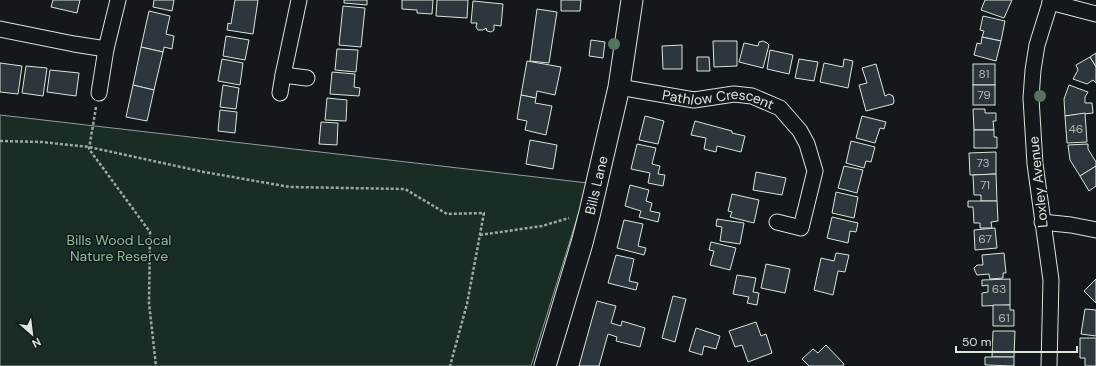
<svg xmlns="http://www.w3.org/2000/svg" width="1096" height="366" font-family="'DM Sans',sans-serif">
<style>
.green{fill:#1a2d24;stroke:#939e99}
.building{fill:#2c363c;stroke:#d8e6dc}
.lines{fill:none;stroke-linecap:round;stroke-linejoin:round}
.street-casing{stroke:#d8e6dc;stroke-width:17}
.secondary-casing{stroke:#d8e6dc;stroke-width:23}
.path{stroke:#9da8a2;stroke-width:2.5;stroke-dasharray:3 2;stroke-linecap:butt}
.street{stroke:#14181c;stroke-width:15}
.secondary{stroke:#14181c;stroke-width:21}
.tree{fill:#55745f}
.labels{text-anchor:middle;stroke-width:3;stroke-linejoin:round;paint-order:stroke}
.number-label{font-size:12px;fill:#adbab4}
.street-label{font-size:14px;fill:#d8e6dc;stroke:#14181c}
.park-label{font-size:14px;fill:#8ac095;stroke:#14181c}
</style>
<rect width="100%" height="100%" fill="#14181c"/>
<!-- green -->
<path class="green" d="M0,115L588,183L531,366H0Z"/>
<!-- building -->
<g class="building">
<path d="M53,0H80L77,13L51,7Z"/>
<path d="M154,0H174L172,11L153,7Z"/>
<path d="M235,0H258L253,34L227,30L228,23L231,24Z"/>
<path d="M344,0H367V5L344,3Z"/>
<path d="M402,0H433L432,14L417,13V10L402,9Z"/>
<path d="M437,0H468L467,18L436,16Z"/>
<path d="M561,0H581L580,11H561Z"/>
<path d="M985,0H1012L1004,18L981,10Z"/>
<path d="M473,1L503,4L501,26L494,25V30L491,32L487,31L486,28L483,30H478L476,27L477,23H471Z"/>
<path d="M343,6L365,8L361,47L339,45Z"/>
<path d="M537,9L557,12L549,63L530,61Z"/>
<path d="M149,11L170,16L166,34L174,36L172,49L164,47L163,52L141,47Z"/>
<path d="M983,16L1005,21L1001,41L982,37L984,31L980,30Z"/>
<path d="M226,36L249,40L245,60L223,56Z"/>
<path d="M982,37L1001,41L996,61L974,55L977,43L981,44Z"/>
<path d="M591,40L605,42L603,58L589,56Z"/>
<path d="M713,41H737V66L714,67Z"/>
<path d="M763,41L767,43L769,45L763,68L739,62L744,43L758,46L759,42Z"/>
<path d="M682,45V69H663L662,46Z"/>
<path d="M141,47L163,52L154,90L133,85Z"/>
<path d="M337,49L358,50L356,72L335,70Z"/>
<path d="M770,50L793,55L789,74L767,69Z"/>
<path d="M1096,53V67L1090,57Z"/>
<path d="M697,57H709L710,71H697Z"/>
<path d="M1090,57L1096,67V83L1093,80L1087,84L1073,79L1078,70L1076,65Z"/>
<path d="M222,59L243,63L240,85L218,81Z"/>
<path d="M799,59L818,62L814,81L795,78Z"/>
<path d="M844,59L853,61L848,88L820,82L824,63L843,67Z"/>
<path d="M527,61L561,67L555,95L537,91L536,98L521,95Z"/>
<path d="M0,63L22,66L18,94L0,92Z"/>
<path d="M876,64L885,96L889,94L893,96L894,101L893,104L866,111L859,85L867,83L862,68Z"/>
<rect x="973" y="64" width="22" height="21"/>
<path d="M26,66L47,68L43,96L22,93Z"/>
<path d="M50,70L79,73L76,96L47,92Z"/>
<path d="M332,72L355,74L354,87L360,88L359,96L330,94Z"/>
<path d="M133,85L154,90L147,121L126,117Z"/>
<path d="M223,85L239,88L236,109L220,107Z"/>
<rect x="973" y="85" width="22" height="20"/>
<path d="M1069,85L1088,92L1085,97V103H1092L1093,113L1065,116L1064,99Z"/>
<path d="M521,95L536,98L535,103L552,106L546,135L525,130L527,121L517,119Z"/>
<path d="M327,98L347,100L346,121L325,120Z"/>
<path d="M973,109H985V113H996V121H993L994,130H974Z"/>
<path d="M220,110L237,112L235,133L218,131Z"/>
<path d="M1085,113L1087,142L1067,143L1065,116Z"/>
<path d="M645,116L664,121L658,144L639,140Z"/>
<path d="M862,116L886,122L884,129L880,128L875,143L856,138Z"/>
<path d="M695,121L732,131V133L745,136L741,152L717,146L716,152L704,149L706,138L691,135Z"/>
<path d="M321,122L338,123L337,145L319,144Z"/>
<path d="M974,130H994V137H997V148H974Z"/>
<path d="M530,140L557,145L553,169L526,164Z"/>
<path d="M851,141L875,147L871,162L866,161L864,168L846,163Z"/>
<path d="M637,144L656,148L652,164L660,166L658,174L665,175L663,186L648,183L650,173L631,169Z"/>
<path d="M1088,144V149L1096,162V166L1080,176L1070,160L1068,145Z"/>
<path d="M996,152V174L970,175L969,153Z"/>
<path d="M844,166L863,170L857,193L838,188Z"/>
<path d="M1096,166V186L1089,191L1080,176Z"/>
<path d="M756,172L786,178L782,195L753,190Z"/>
<path d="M996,174L997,201H981V195H974L973,175Z"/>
<path d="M630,185L649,190L646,201L652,203L650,211L660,213L658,222L639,217L641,211L625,206Z"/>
<path d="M836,192L858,197L854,218L832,213Z"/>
<path d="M732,194L759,200L754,223L730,217L732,212L728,211Z"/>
<path d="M968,201H997L998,221L991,222L992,228H980V223H974L973,207H968Z"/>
<path d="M832,217L858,223L856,232L850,231L848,243L827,238Z"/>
<path d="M717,219L744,223L740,244L720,241L722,227L716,226Z"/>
<path d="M624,220L643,224L638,246L646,248L644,255L617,248Z"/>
<path d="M995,228L997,248L975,250L974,230Z"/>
<path d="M711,242L736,248L730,270L710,265L714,251L709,250Z"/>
<path d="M836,253L849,255L845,272L838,271L833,295L814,290L821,258L834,261Z"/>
<path d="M1004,253L1006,273H1003V278L990,279L989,274L977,275L975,271L974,268L977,265H983L982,255Z"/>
<path d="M616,255L634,259L629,281L638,283L636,290L608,283Z"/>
<path d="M766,264L790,269L785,293L761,288Z"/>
<path d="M737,275L756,278L753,292L759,293L757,305L747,303L749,297L733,294Z"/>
<path d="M1010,279V305L982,306V293L988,292V285L982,286V280Z"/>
<path d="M1096,279V303L1084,291Z"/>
<path d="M673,296L686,299L675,342L662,338Z"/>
<path d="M597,301L616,306L611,323L621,326L622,321L645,328L640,347L616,341L617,337L608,334L599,366H579Z"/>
<path d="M993,305H1010V310H1014V326H993Z"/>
<path d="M1085,309L1096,310V336L1081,334Z"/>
<path d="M756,322L761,336L766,334L772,353L748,362L742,345L735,347L729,331Z"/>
<path d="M696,328L720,336L716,349L704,346L702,355L689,351Z"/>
<path d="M993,331H1015L1014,357H992Z"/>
<path d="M1080,338H1096V366H1085V358H1080Z"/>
<path d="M826,345L844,364L843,366H809L802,359L813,349L818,353Z"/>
<path d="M985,357H1014V366L985,365Z"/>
</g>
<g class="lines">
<defs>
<g id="street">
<path d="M1050,2L1096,14"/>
<path d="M0,29L74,44L106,49L118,0"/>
<path d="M283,75L307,78"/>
<path id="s1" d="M619,87L694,100L734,94L752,96L780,108L800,131L807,144L815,171L801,228L777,222"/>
<path d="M99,93L106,49"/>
<path d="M280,93L283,75L299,0"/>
<path d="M1042,222L1071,225L1096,230"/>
<path d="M1049,366L1051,280L1035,164L1031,98L1033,70L1037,45L1051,0"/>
</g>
<g id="secondary">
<path id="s2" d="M545,366L582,243L590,212L619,87L632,0"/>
</g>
</defs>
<!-- street casing -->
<use href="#street" class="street-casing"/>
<!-- secondary casing -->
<use href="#secondary" class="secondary-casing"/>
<!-- path -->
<g class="path">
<path d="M96,107L89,149L150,232L149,303L156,366"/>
<path d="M0,141L42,142L89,147L204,172L290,187L405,189L447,214L484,213L467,304L450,366"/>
<path d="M480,235L542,226L569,218"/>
</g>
<!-- street -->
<use href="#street" class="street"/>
<!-- secondary -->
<use href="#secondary" class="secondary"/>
</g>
<!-- trees -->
<g class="tree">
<circle cx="614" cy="44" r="6"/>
<circle cx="1040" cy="96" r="6"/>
</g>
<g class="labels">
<!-- number labels -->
<g class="number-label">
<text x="984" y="78">81</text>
<text x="984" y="99">79</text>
<text x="1076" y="133">46</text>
<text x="983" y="167">73</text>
<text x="985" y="189">71</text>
<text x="985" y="243">67</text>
<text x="999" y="293">63</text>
<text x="1004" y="322">61</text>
</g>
<!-- street labels -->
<g class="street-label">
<text dy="5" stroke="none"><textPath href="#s1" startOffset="101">Pathlow Crescent</textPath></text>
<text transform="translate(1038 182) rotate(-96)" y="5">Loxley Avenue</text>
<text dy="5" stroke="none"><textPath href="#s2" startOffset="188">Bills Lane</textPath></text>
</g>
<!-- park labels -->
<g class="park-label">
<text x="119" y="245">Bills Wood Local<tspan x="119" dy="16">Nature Reserve</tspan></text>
</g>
</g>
<!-- north arrow -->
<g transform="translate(32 334) rotate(152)" stroke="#14181c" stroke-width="3" paint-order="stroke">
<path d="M0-3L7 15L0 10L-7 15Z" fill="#d8e6dc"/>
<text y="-6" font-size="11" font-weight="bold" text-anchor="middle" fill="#d8e6dc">N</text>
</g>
<!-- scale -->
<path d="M956 346v6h121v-6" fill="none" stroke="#d8e6dc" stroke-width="2"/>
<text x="962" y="346" font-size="12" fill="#d8e6dc" stroke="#14181c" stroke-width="3" paint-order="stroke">50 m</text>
</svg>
